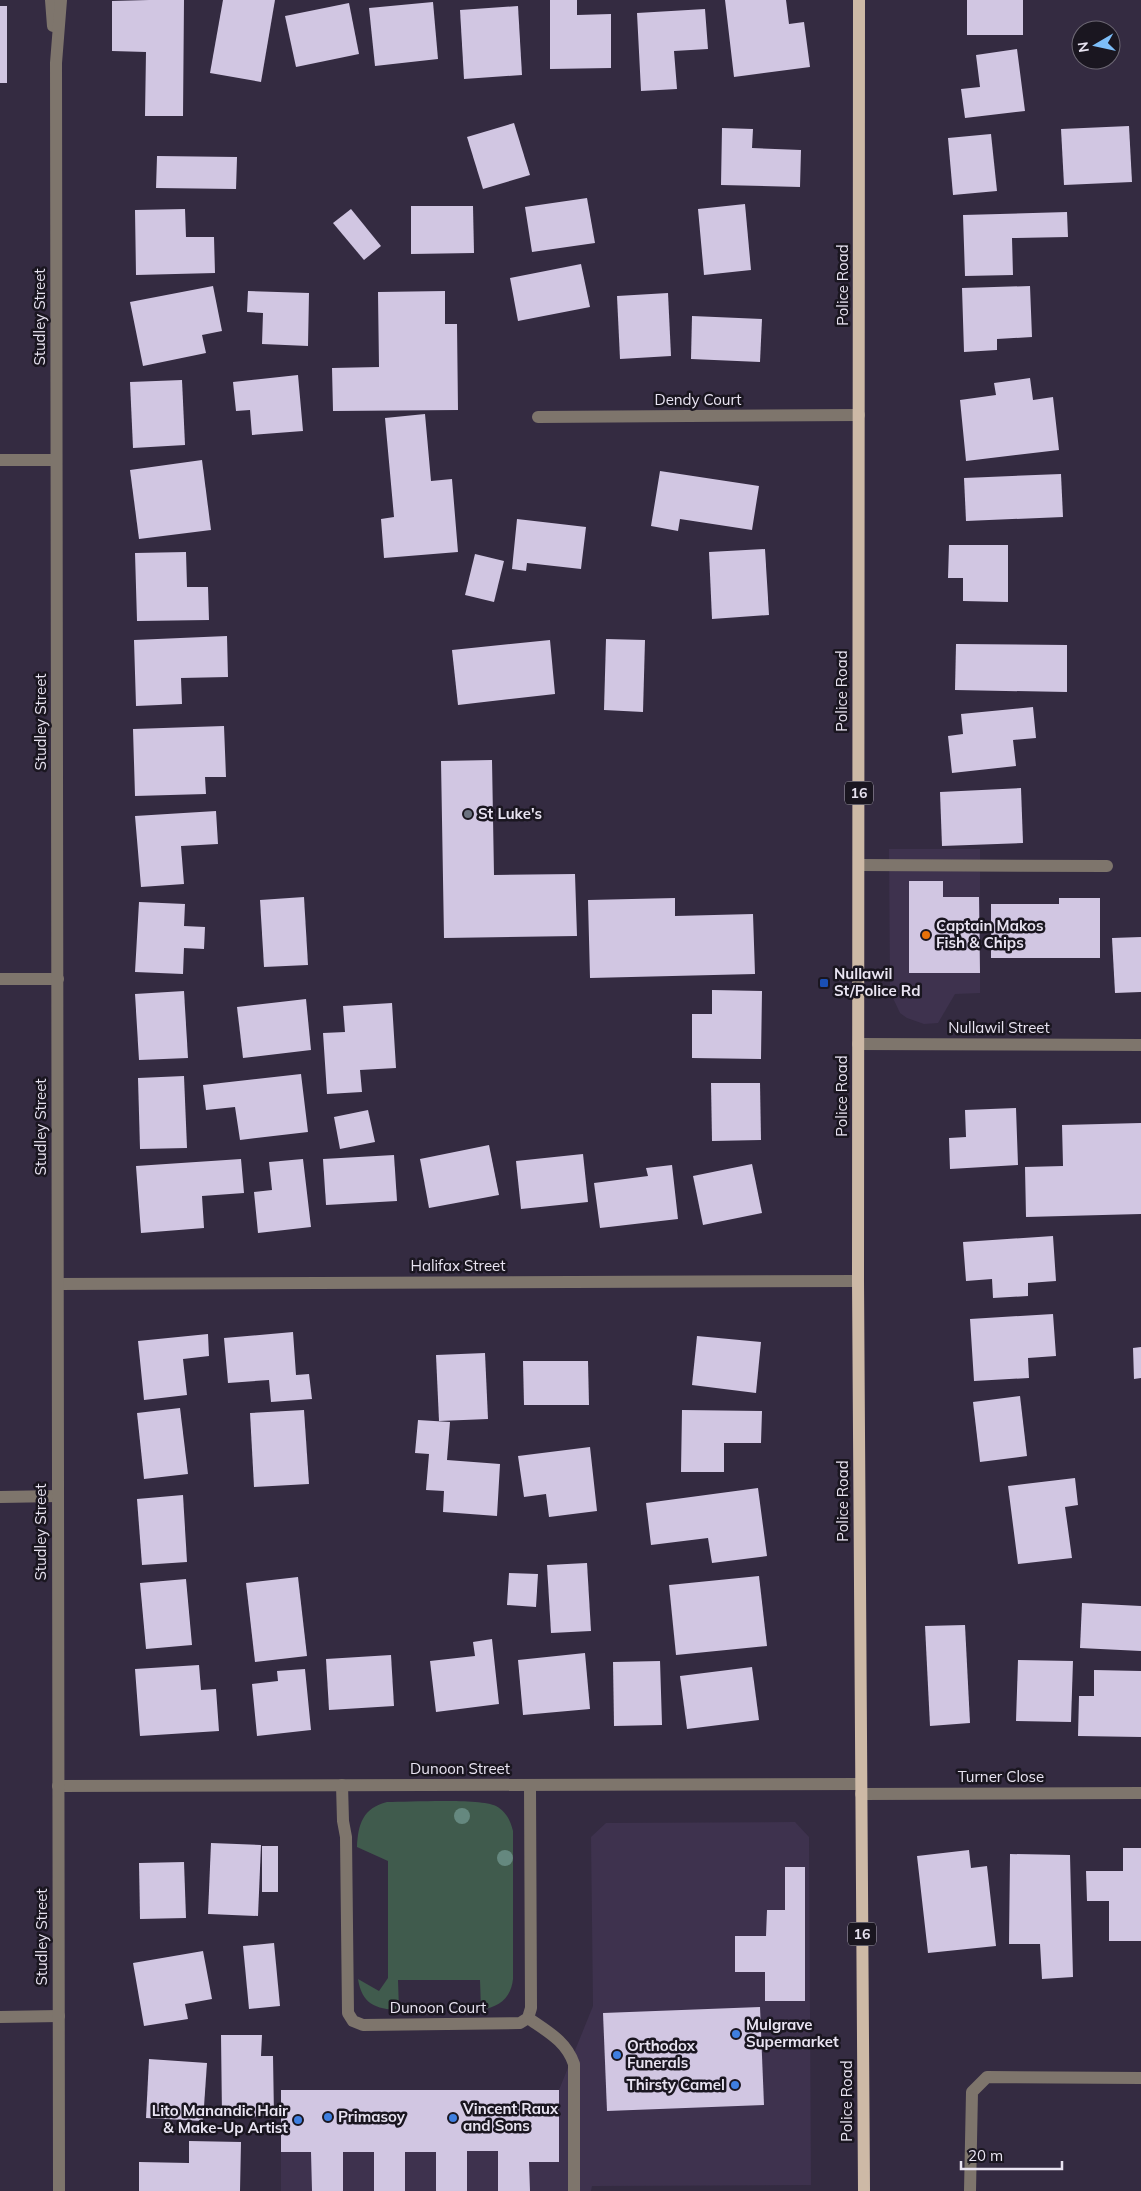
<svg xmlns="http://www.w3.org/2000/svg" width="1141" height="2191" font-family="Mulish,sans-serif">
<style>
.built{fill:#3e324e}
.green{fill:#405b4d}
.building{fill:#d1c6e2}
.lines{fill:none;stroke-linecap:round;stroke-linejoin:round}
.minor{stroke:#7e756c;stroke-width:12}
.major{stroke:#cdb9a6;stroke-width:12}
.tree{fill:#65887f}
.worship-dot{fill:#6b7280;stroke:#1a1620;stroke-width:2}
.food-dot{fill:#e8710a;stroke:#1a1620;stroke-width:2}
.transit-dot{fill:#1a4fb4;stroke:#1a1620;stroke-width:2}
.shop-dot{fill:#3f7fe0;stroke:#1a1620;stroke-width:2}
.labels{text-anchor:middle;stroke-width:5;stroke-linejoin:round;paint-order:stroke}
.shield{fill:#1a1620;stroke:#aba6b3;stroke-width:1}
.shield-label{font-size:14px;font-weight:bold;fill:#e9e4f2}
.street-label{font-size:15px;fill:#e9e4f2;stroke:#1a1620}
.poi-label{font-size:15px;font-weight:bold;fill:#e9e4f2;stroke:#1a1620;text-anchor:start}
</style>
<rect width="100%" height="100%" fill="#342b41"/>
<!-- built -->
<g class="built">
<path d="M889,849H980V993L955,994L938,1023L924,1024L907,1018L900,1013L892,996L890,987Z"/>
<path d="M795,1822L809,1837L811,2185L592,2186L591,2191H281V2090H559L593,2006L591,1837L606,1823Z"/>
</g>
<!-- green -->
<path class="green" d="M387,1802C409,1802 480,1798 496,1806C506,1812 510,1819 513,1831V1979C511,1998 499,2007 481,2010L480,1980H398L399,2010C375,2009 362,2004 358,1979L379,1991L388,1978V1861L357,1847C358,1824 363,1808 387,1802Z"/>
<!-- building -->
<g class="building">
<path d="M149,0H184L183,116H145L146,52L112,51V1Z"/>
<path d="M223,0H275L261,82L210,73Z"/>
<path d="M550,0H577V15L611,14V68L550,69Z"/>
<path d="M725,0H786L789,24L804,22L810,67L734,77Z"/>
<rect x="967" y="0" width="56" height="35"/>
<path d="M433,2L438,59L375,66L369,8Z"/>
<path d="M349,3L359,54L296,67L285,16Z"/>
<rect x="0" y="6" width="7" height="77"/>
<path d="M518,6L522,75L464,79L460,10Z"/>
<path d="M705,9L708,49L674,51L677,89L641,91L637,13Z"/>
<path d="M1017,49L1025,111L965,118L961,89L980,87L976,55Z"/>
<path d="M514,123L530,175L483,189L467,137Z"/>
<path d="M1129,126L1132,182L1064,185L1061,129Z"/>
<path d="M722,128L753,129L752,148L801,150L800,187L721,185Z"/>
<path d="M991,134L997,191L953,195L948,138Z"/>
<path d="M157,156L237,157L236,189L156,188Z"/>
<path d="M587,198L595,243L532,252L525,207Z"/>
<path d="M745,204L751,270L704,275L698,209Z"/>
<path d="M411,206H473L474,253L411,254Z"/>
<path d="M185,209L186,237H214L215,273L136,275L135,210Z"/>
<path d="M351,209L381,246L364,260L333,223Z"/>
<path d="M1067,212L1068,237L1012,238L1013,275L965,276L963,215Z"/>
<path d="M581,264L590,307L518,321L510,278Z"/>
<path d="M213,286L222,331L202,335L206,353L143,366L130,302Z"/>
<path d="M1030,286L1032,337L997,339V350L964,352L962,288Z"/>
<path d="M248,291L309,293L308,346L262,344L263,313L247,312Z"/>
<path d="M445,291V324H457L458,410L333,411L332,368L379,367L378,292Z"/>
<path d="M668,293L671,356L620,359L617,296Z"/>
<path d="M692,316L762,319L760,362L691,359Z"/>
<path d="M298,375L303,431L252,435L250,410L236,411L233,382Z"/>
<path d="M1030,378L1033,400L1053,397L1059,450L966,461L960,400L996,395L994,383Z"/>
<path d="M182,380L185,445L133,448L130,382Z"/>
<path d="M425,414L431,481L452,479L458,552L384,558L381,519L394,517L385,418Z"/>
<path d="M202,460L211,530L139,539L130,470Z"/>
<path d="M660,471L759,486L752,530L680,519L678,531L651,526Z"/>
<path d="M1061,474L1063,517L966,521L964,478Z"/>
<path d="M517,519L586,527L581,569L527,563L526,571L512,569Z"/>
<path d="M949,545H1008V602L963,601V578H948Z"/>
<path d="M765,549L769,615L712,619L709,552Z"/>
<path d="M186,552L187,587H208L209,620L137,621L135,553Z"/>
<path d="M475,554L504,561L494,602L465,595Z"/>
<path d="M227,636L228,677L181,678L182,704L136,706L134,640Z"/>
<path d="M606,639L645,640L643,712L604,710Z"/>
<path d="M550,640L555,694L458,705L452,650Z"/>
<path d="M956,644L1067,645V692L955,690Z"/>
<path d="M1033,707L1036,738L1013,740L1016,766L952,773L948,736L963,734L961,714Z"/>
<path d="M224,726L226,777H205L206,794L135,796L133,729Z"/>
<path d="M492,760L494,875L575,874L577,936L444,938L441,761Z"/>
<path d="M1021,788L1023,843L942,846L940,792Z"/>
<path d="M216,811L218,844L181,846L184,884L141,887L135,816Z"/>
<path d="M909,881H943V897H979L980,973H909Z"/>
<path d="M304,897L308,965L264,967L260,900Z"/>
<path d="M675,898V916L753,914L755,974L590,978L588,900Z"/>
<path d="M1059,898H1100V958H991V904H1059Z"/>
<path d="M139,902L185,904L184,926L205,927L204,949L184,948L183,974L135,972Z"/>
<path d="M1141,937V992L1115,993L1112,938Z"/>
<path d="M712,990L762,991L761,1059L692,1058V1014H712Z"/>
<path d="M184,991L188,1058L139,1060L135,994Z"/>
<path d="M306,999L311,1050L243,1058L237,1007Z"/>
<path d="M392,1003L396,1068L360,1070L362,1092L327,1094L323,1033L345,1032L343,1006Z"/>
<path d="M301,1074L308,1132L240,1140L235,1107L206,1110L203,1085Z"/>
<path d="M184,1076L187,1148L140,1149L138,1078Z"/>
<path d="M711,1083H760L761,1140L712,1141Z"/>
<path d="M1016,1108L1018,1165L950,1169L949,1138L966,1137L965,1110Z"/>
<path d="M368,1110L375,1142L340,1149L334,1117Z"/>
<path d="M1141,1123V1214L1026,1217L1025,1167L1063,1166L1062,1125Z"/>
<path d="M489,1145L499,1195L429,1208L420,1159Z"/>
<path d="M583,1154L588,1202L521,1209L516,1161Z"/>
<path d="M394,1155L397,1201L326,1205L323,1159Z"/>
<path d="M241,1159L244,1193L202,1196L204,1228L141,1233L136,1166Z"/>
<path d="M303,1159L311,1227L258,1233L254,1192L272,1190L269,1162Z"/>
<path d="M752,1164L762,1213L703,1225L693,1176Z"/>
<path d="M672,1165L678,1219L600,1228L594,1183L648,1176L646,1168Z"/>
<path d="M1053,1236L1056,1281L1028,1283V1296L993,1298L992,1279L966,1281L963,1242Z"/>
<path d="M1053,1314L1056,1356L1028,1358L1029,1378L974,1381L970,1319Z"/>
<path d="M293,1332L296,1375L309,1374L312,1399L271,1402L269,1380L228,1383L224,1338Z"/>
<path d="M208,1334L209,1356L183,1359L187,1395L144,1400L138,1341Z"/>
<path d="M697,1336L761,1342L756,1393L692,1385Z"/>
<path d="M1141,1347V1378L1134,1379L1133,1348Z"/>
<path d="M485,1353L488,1419L439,1421L436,1355Z"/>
<path d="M523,1361H588L589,1405H524Z"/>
<path d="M1020,1396L1027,1456L980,1462L973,1402Z"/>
<path d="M180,1408L188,1474L144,1479L137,1413Z"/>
<path d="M304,1410L309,1484L254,1487L250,1413Z"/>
<path d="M682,1410L762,1411L761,1443H724V1472H681Z"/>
<path d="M418,1420L450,1422L447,1460L500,1464L497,1516L443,1512L444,1491L426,1490L429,1454L415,1453Z"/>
<path d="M590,1447L597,1511L549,1517L546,1494L524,1497L518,1456Z"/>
<path d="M1075,1478L1078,1505L1065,1507L1072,1558L1018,1564L1008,1486Z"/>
<path d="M758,1488L767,1556L712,1563L708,1538L651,1545L646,1503Z"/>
<path d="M183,1495L187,1562L142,1565L137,1499Z"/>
<path d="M587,1563L591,1631L551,1633L547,1565Z"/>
<path d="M509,1573L538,1574L536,1607L507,1605Z"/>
<path d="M759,1576L767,1646L676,1655L669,1585Z"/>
<path d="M298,1577L307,1656L255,1662L246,1583Z"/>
<path d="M186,1579L192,1645L146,1649L140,1583Z"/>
<path d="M1082,1603L1141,1606V1651L1080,1648Z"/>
<path d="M965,1625L970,1723L930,1726L925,1626Z"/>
<path d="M492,1639L499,1704L436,1712L430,1661L475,1656L473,1642Z"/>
<path d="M585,1653L590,1709L523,1715L518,1660Z"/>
<path d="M391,1655L394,1706L329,1710L326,1659Z"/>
<path d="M1018,1660L1073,1661L1071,1722L1016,1721Z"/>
<path d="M660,1661L662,1725L614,1726L613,1662Z"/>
<path d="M199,1665L201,1690L216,1689L219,1731L140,1736L135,1669Z"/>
<path d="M752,1667L759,1720L687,1729L680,1676Z"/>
<path d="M305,1669L311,1730L257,1736L252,1684L278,1681L277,1671Z"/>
<path d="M1094,1670L1141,1671V1737L1078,1736L1079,1696H1094Z"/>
<path d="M211,1843L261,1845L258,1916L208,1914Z"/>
<rect x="262" y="1846" width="16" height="46"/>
<path d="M1123,1848H1141V1941H1109V1901H1087L1086,1871H1123Z"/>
<path d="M969,1850L971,1868L987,1866L996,1946L928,1953L917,1856Z"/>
<path d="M1010,1854L1070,1855L1073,1977L1042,1979L1040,1944H1009Z"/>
<path d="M184,1862L186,1918L140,1919L139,1863Z"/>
<path d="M785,1867H805V2001H765V1972H735V1936H766L767,1910H785Z"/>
<path d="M274,1943L280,2006L249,2009L243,1946Z"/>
<path d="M203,1951L212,1999L185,2004L188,2019L144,2026L133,1963Z"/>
<path d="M760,2007L764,2105L607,2111L603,2013Z"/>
<path d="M221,2035H262L261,2056H273L274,2116L222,2117Z"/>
<path d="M149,2059L207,2063L203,2121L146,2118Z"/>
<path d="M281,2090H559V2162H529L530,2191H498V2151H467V2191H436V2152H405V2191H374V2152H343V2191H312L311,2152H281Z"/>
<path d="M189,2141L241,2142L240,2191H139V2162L189,2163Z"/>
</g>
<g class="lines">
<!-- minor -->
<g class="minor">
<path d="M51,0L53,26"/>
<path d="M538,417L859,415"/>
<path d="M0,460H56"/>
<path d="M859,865L1107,866"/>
<path d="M0,979H58"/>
<path d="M858,1044L1141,1045"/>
<path d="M58,1284L858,1281"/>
<path d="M0,1497L58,1496"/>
<path d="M342,1785L343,1821L346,1837L348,2013L353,2021L363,2025L520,2023L528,2018L531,2008L530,1786"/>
<path d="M58,1786L860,1784"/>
<path d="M861,1794L1141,1793"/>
<path d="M0,2017L59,2016"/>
<path d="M528,2018C548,2032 566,2041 574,2064V2191"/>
<path d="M59,2191L56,63L61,0"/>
<path d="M970,2191L972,2092L987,2077L1141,2078"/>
</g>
<!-- major -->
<path class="major" d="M859,0L858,1281L864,2191"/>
</g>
<!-- trees -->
<g class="tree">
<circle cx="462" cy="1816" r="8"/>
<circle cx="505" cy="1858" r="8"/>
</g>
<!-- markers -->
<circle class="worship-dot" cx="468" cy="814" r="5"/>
<circle class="food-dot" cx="926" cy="935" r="5"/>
<rect class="transit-dot" x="819" y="978" width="10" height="10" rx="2.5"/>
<g class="shop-dot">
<circle cx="736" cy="2034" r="5"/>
<circle cx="617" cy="2055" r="5"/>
<circle cx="735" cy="2085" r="5"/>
<circle cx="328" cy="2117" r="5"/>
<circle cx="453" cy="2118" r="5"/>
<circle cx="298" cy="2120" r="5"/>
</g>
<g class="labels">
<!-- shield labels -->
<g class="shield">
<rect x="845" y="781.5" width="28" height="23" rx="4"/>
<rect x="848" y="1922.5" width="28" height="23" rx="4"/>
</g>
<g class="shield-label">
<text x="859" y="798">16</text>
<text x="862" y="1939">16</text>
</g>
<!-- street labels -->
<g class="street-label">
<text transform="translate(843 285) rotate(-90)" y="5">Police Road</text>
<text transform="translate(40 317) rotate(-90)" y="5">Studley Street</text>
<text x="698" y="405">Dendy Court</text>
<text transform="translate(842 691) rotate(-90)" y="5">Police Road</text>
<text transform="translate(41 722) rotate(-90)" y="5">Studley Street</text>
<text x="999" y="1033">Nullawil Street</text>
<text transform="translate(842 1096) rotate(-90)" y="5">Police Road</text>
<text transform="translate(41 1127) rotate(-90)" y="5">Studley Street</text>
<text x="458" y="1271">Halifax Street</text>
<text transform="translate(843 1501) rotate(-90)" y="5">Police Road</text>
<text transform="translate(41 1532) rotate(-90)" y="5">Studley Street</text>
<text x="460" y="1774">Dunoon Street</text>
<text x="1001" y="1782">Turner Close</text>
<text transform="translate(42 1937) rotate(-90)" y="5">Studley Street</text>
<text x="438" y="2013">Dunoon Court</text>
<text transform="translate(847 2101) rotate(-90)" y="5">Police Road</text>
</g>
<!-- poi labels -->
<g class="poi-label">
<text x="478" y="819">St Luke's</text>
<text x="936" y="931">Captain Makos<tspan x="936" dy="17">Fish &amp; Chips</tspan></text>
<text x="834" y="979">Nullawil<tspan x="834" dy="17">St/Police Rd</tspan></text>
<text x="746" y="2030">Mulgrave<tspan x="746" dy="17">Supermarket</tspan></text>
<text x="627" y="2051">Orthodox<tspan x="627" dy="17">Funerals</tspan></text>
<text x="725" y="2090" text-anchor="end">Thirsty Camel</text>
<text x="463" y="2114">Vincent Raux<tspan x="463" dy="17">and Sons</tspan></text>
<text x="288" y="2116" text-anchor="end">Lito Manandic Hair<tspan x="288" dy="17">&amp; Make-Up Artist</tspan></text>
<text x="338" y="2122">Primasoy</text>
</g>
</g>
<!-- north arrow -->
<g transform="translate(1096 45) rotate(261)"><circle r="24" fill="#1a1620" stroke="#6d6874"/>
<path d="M0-4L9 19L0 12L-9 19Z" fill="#7dbef9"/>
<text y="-8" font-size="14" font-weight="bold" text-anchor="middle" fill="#e9e4f2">N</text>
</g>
<!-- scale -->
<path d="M961 2161v8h101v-8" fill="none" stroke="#e9e4f2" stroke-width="2.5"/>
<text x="968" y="2161" font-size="15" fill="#e9e4f2" stroke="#1a1620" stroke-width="4" paint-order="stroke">20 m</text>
</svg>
